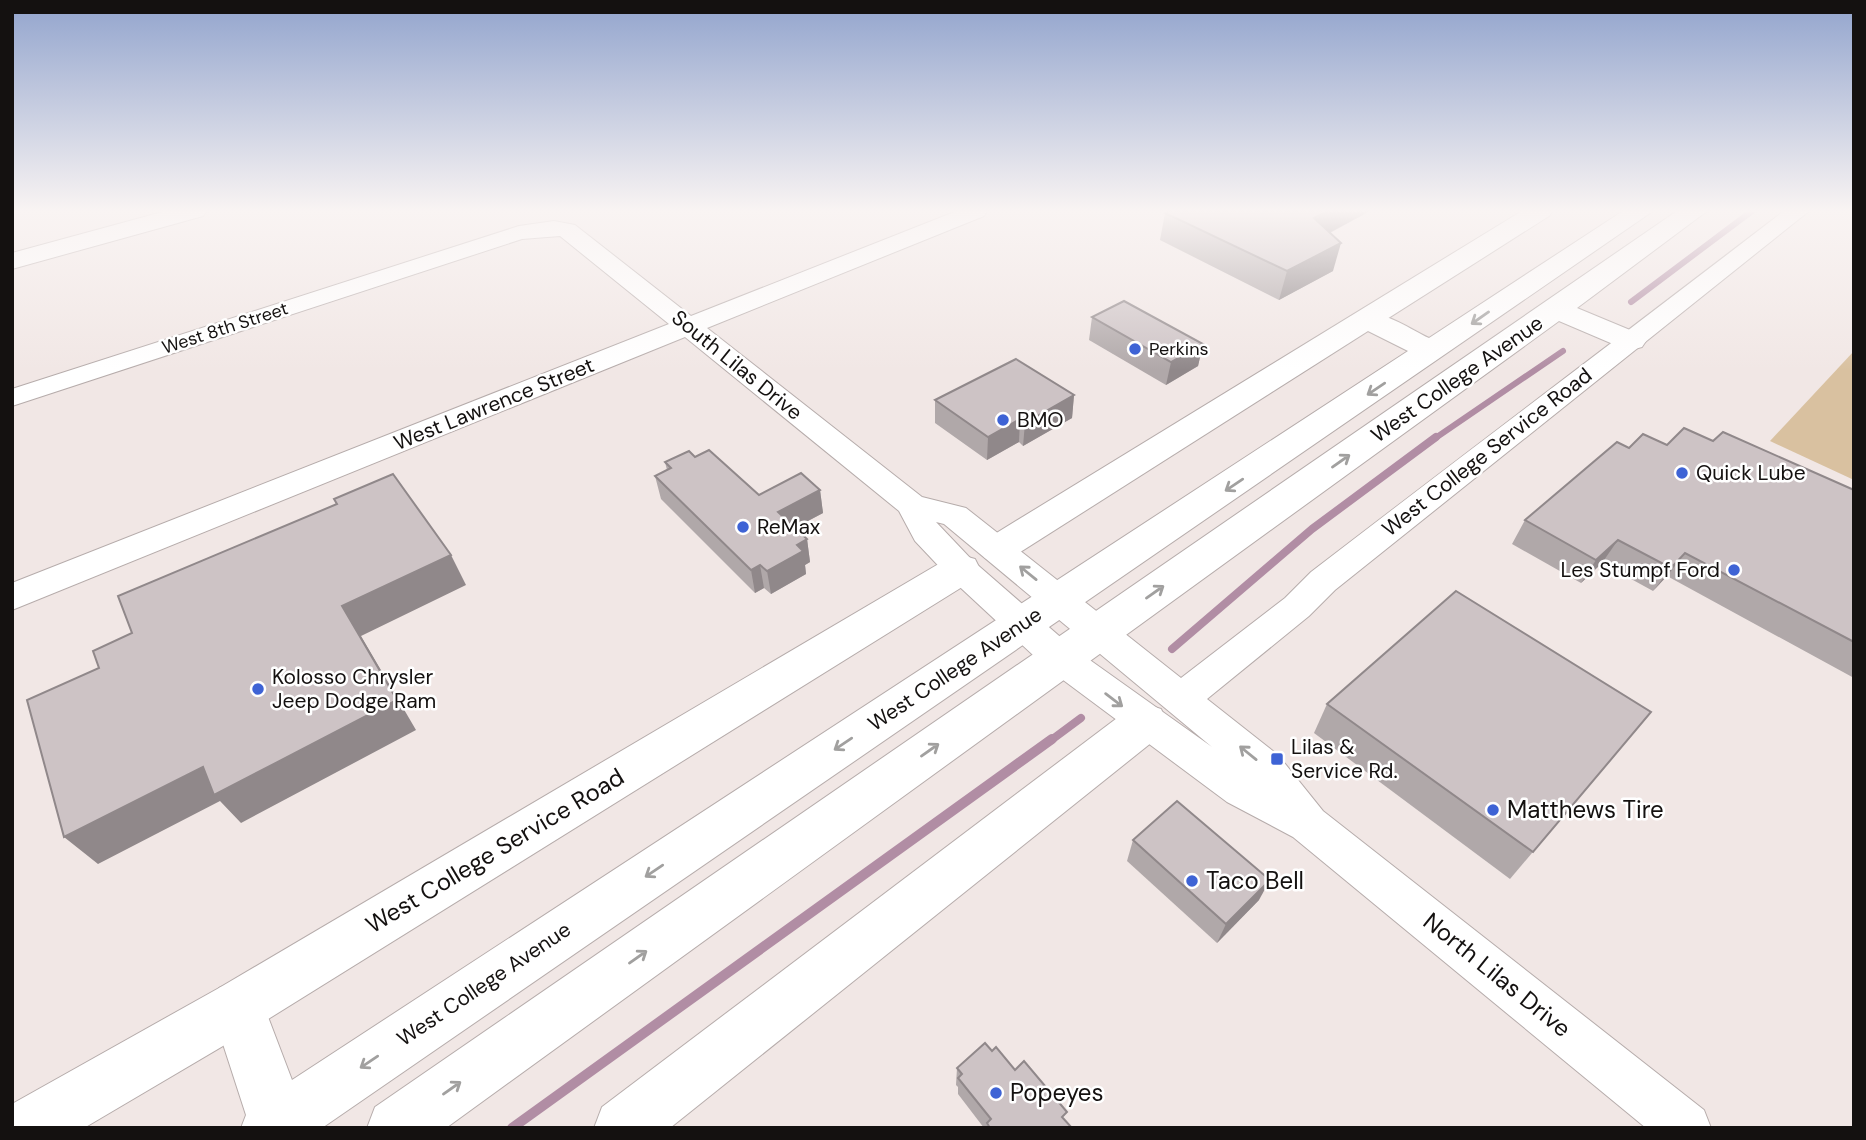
<svg xmlns="http://www.w3.org/2000/svg" width="1866" height="1140" font-family="'DM Sans',sans-serif">
<style>
.green{fill:#d9c1a0}
.lines{fill:none;stroke-linecap:round;stroke-linejoin:round}
.stream-far2{stroke:#b18da4;stroke-width:6}
.stream-far1{stroke:#b18da4;stroke-width:8}
.stream{stroke:#b18da4;stroke-width:10}
.street-casing{stroke:#b6acab;stroke-width:2}
.secondary-casing{stroke:#b6acab;stroke-width:2}
.primary-casing{stroke:#b6acab;stroke-width:2}
.street{fill:#fff;fill-rule:evenodd}
.secondary{fill:#fff;fill-rule:evenodd}
.primary{fill:#fff;fill-rule:evenodd}
.wall{fill:#b0a8a9}
.shaded-wall{fill:#90888a}
.building{fill:#cdc3c5;stroke:#90888a;stroke-width:2}
.oneway{stroke:#a1a09f}
.poi-dot{fill:#3e63d5;stroke:#fff;stroke-width:2.5}
.labels{text-anchor:middle;stroke-width:5;stroke-linejoin:round;paint-order:stroke}
.far-street-label{font-size:18px;fill:#141110;stroke:#fff}
.far-poi-label{font-size:18px;fill:#141110;stroke:#fff;text-anchor:start}
.street-label{font-size:21px;fill:#141110;stroke:#fff}
.poi-label{font-size:21px;fill:#141110;stroke:#fff;text-anchor:start}
.near-poi-label{font-size:24px;fill:#141110;stroke:#fff;text-anchor:start}
.near-street-label{font-size:24px;fill:#141110;stroke:#fff}
</style>
<rect width="100%" height="100%" fill="#f1e7e5"/>
<!-- green -->
<path class="green" d="M1854,351V480L1770,441Z"/>
<g class="lines">
<!-- stream-far2 -->
<g class="stream-far2">
<path d="M1631,302L1752,211"/>
<path d="M1434,439L1563,351"/>
</g>
<!-- stream-far1 -->
<g class="stream-far1">
<path d="M1172,649L1312,529L1436,437"/>
<path d="M1050,741L1081,718"/>
</g>
<!-- stream -->
<path class="stream" d="M512,1128L1052,739"/>
<defs>
<path id="street" d="M957,211H987L984,216L707,328L922,497L966,508L1181,678L1285,598L1311,572C1468,451 1627,332 1784,211H1809L1335,590L1309,616L1207,699L1278,755L1323,811L1704,1110L1711,1128H1646L1293,837L1227,802L1047,668L949,577L915,541L899,511L685,337L12,610V583L669,324L560,236L522,239L12,406V389L519,226L554,221L575,225L691,316ZM936,522L944,524L1212,747L1073,648L973,561Z"/>
<g id="secondary">
<path d="M166,211H207L203,216L12,269V253Z"/>
<path d="M1522,211H1553L1549,216L1011,558L998,562L985,558L979,549L985,540Z"/>
<path d="M961,555L975,559L980,569L975,579L257,1026L84,1128H12V1104L219,988L947,559Z"/>
<path d="M1145,704L1161,709L1167,722L1161,735L670,1128H594L602,1107L1129,709Z"/>
</g>
<g id="primary">
<path d="M1623,211H1653L322,1128H241L246,1115L211,1007L219,988L238,980L257,988L292,1080L1408,351L1358,326L1353,320L1358,314C1381,308 1408,328 1429,338Z"/>
<path d="M1677,211H1707L1577,308L1642,335L1646,341L1642,347L1631,350L1620,347L1559,321L446,1128H367L375,1107Z"/>
</g>
</defs>
<!-- street casing -->
<use href="#street" class="street-casing"/>
<!-- secondary casing -->
<use href="#secondary" class="secondary-casing"/>
<!-- primary casing -->
<use href="#primary" class="primary-casing"/>
<!-- street -->
<use href="#street" class="street"/>
<!-- secondary -->
<use href="#secondary" class="secondary"/>
<!-- primary -->
<use href="#primary" class="primary"/>
</g>
<!-- wall -->
<g class="wall">
<path d="M1370,211L1330,233L1333,271L1279,300L1160,240L1165,213Z"/>
<path d="M1092,317L1203,344L1198,366L1166,385L1089,340Z"/>
<path d="M1074,395L1072,418L1023,446L1019,442L987,460L935,423V400Z"/>
<path d="M1713,441L1854,490V678L1667,576L1653,591L1602,563L1581,583L1512,544L1525,520L1629,448Z"/>
<path d="M695,457L759,495L820,490L823,513L795,528L807,539L810,562L805,565L806,574L771,594L764,588L755,593L661,499L655,476L667,470L665,462Z"/>
<path d="M1327,704L1651,712L1510,879L1314,733Z"/>
<path d="M1133,840L1259,900L1217,943L1127,861Z"/>
<path d="M992,1051L1015,1070L1072,1128H984L958,1094V1087L956,1085L957,1068Z"/>
</g>
<!-- shaded-wall -->
<g class="shaded-wall">
<path d="M1328,211H1370L1306,245L1314,218Z"/>
<path d="M1341,243L1333,271L1279,300L1287,271Z"/>
<path d="M1203,344L1198,366L1166,385L1171,362Z"/>
<path d="M1074,395L1072,418L1023,446L1025,423Z"/>
<path d="M1020,419L1019,442L987,460L988,437Z"/>
<path d="M820,490L823,513L781,535L778,512Z"/>
<path d="M807,539L810,562L805,565L806,574L771,594L767,571L797,545Z"/>
<path d="M1618,540L1602,563L1581,583L1596,560Z"/>
<path d="M1685,553L1667,576L1653,591L1671,568Z"/>
<path d="M451,555L466,585L361,636L416,730L241,823L220,801L98,864L64,837L342,606Z"/>
<path d="M760,565L764,588L755,593L751,570Z"/>
<path d="M1270,880L1259,900L1217,943L1226,924Z"/>
</g>
<!-- building -->
<g class="building">
<path d="M1169,211H1328L1314,218L1341,243L1287,271L1165,213Z"/>
<path d="M1124,301L1203,344L1171,362L1092,317Z"/>
<path d="M1016,359L1074,395L1025,423L1020,419L988,437L935,400Z"/>
<path d="M1684,428L1713,441L1723,432L1854,490V642L1685,553L1671,568L1618,540L1596,560L1525,520L1617,442L1629,448L1643,434L1667,445Z"/>
<path d="M709,450L759,495L801,473L820,490L778,512L807,539L797,545L803,551L767,571L760,565L751,570L655,476L671,468L665,462L689,451L695,457Z"/>
<path d="M393,474L451,555L342,606L397,700L214,795L203,767L64,837L27,700L99,668L93,651L132,633L118,596L337,504L334,499Z"/>
<path d="M1456,591L1651,712L1533,852L1327,704Z"/>
<path d="M1177,801L1270,880L1226,924L1133,840Z"/>
<path d="M985,1043L992,1051L996,1047L1015,1070L1024,1061L1067,1112L1062,1117L1072,1128H990L987,1123L991,1119L958,1078L962,1074L957,1068Z"/>
</g>
<!-- one-way arrows -->
<defs><path id="oneway-shaft" d="M-6 0H5M1.5-3L5.5 0L1.5 3" fill="none" stroke-width="1.6" stroke-linecap="round" stroke-linejoin="round" transform="scale(1.75)"/></defs>
<g class="oneway">
<use href="#oneway-shaft" transform="translate(1480 318) rotate(145)"/>
<use href="#oneway-shaft" transform="translate(1376 389) rotate(146)"/>
<use href="#oneway-shaft" transform="translate(1341 461) rotate(-35)"/>
<use href="#oneway-shaft" transform="translate(1234 485) rotate(146)"/>
<use href="#oneway-shaft" transform="translate(1028 573) rotate(-141)"/>
<use href="#oneway-shaft" transform="translate(1155 592) rotate(-35)"/>
<use href="#oneway-shaft" transform="translate(1114 700) rotate(37)"/>
<use href="#oneway-shaft" transform="translate(843 744) rotate(146)"/>
<use href="#oneway-shaft" transform="translate(930 750) rotate(-35)"/>
<use href="#oneway-shaft" transform="translate(1248 753) rotate(-141)"/>
<use href="#oneway-shaft" transform="translate(654 871) rotate(146)"/>
<use href="#oneway-shaft" transform="translate(638 957) rotate(-35)"/>
<use href="#oneway-shaft" transform="translate(369 1062) rotate(146)"/>
<use href="#oneway-shaft" transform="translate(452 1088) rotate(-35)"/>
</g>
<!-- sky -->
<linearGradient id="sky" x2="0" y2="1"><stop stop-color="#92a4cd"/><stop offset="0.57" stop-color="#f9f4f3"/><stop offset="1" stop-color="#f9f4f3" stop-opacity="0"/></linearGradient>
<rect width="1866" height="370" fill="url(#sky)"/>
<!-- markers -->
<g class="poi-dot">
<circle cx="1135" cy="349" r="7"/>
<circle cx="1003" cy="420" r="7"/>
<circle cx="1682" cy="473" r="7"/>
<circle cx="743" cy="527" r="7"/>
<circle cx="1734" cy="570" r="7"/>
<circle cx="258" cy="689" r="7"/>
<rect x="1270" y="752" width="14" height="14" rx="3.5"/>
<circle cx="1493" cy="810" r="7"/>
<circle cx="1192" cy="881" r="7"/>
<circle cx="996" cy="1093" r="7"/>
</g>
<g class="labels">
<!-- far-street labels -->
<g class="far-street-label">
<text transform="translate(225 328) rotate(-18)" y="6">West 8th Street</text>
</g>
<!-- far-poi labels -->
<g class="far-poi-label">
<text x="1149" y="355">Perkins</text>
</g>
<!-- street labels -->
<g class="street-label">
<text transform="translate(737 365) rotate(39)" y="7">South Lilas Drive</text>
<text transform="translate(1457 379) rotate(-35)" y="7">West College Avenue</text>
<text transform="translate(494 404) rotate(-22)" y="7">West Lawrence Street</text>
<text transform="translate(1487 452) rotate(-38)" y="7">West College Service Road</text>
<text transform="translate(955 669) rotate(-34)" y="7">West College Avenue</text>
<text transform="translate(484 984) rotate(-34)" y="7">West College Avenue</text>
</g>
<!-- poi labels -->
<g class="poi-label">
<text x="1017" y="427">BMO</text>
<text x="1696" y="480">Quick Lube</text>
<text x="757" y="534">ReMax</text>
<text x="1720" y="577" text-anchor="end">Les Stumpf Ford</text>
<text x="272" y="684">Kolosso Chrysler<tspan x="272" dy="24">Jeep Dodge Ram</tspan></text>
<text x="1291" y="754">Lilas &amp;<tspan x="1291" dy="24">Service Rd.</tspan></text>
</g>
<!-- near-poi labels -->
<g class="near-poi-label">
<text x="1507" y="818">Matthews Tire</text>
<text x="1206" y="889">Taco Bell</text>
<text x="1010" y="1101">Popeyes</text>
</g>
<!-- near-street labels -->
<g class="near-street-label">
<text transform="translate(495 851) rotate(-31)" y="8">West College Service Road</text>
<text transform="translate(1497 975) rotate(39)" y="8">North Lilas Drive</text>
</g>
</g>
<!-- border -->
<rect width="1866" height="1140" fill="none" stroke="#141110" stroke-width="28"/>
</svg>
